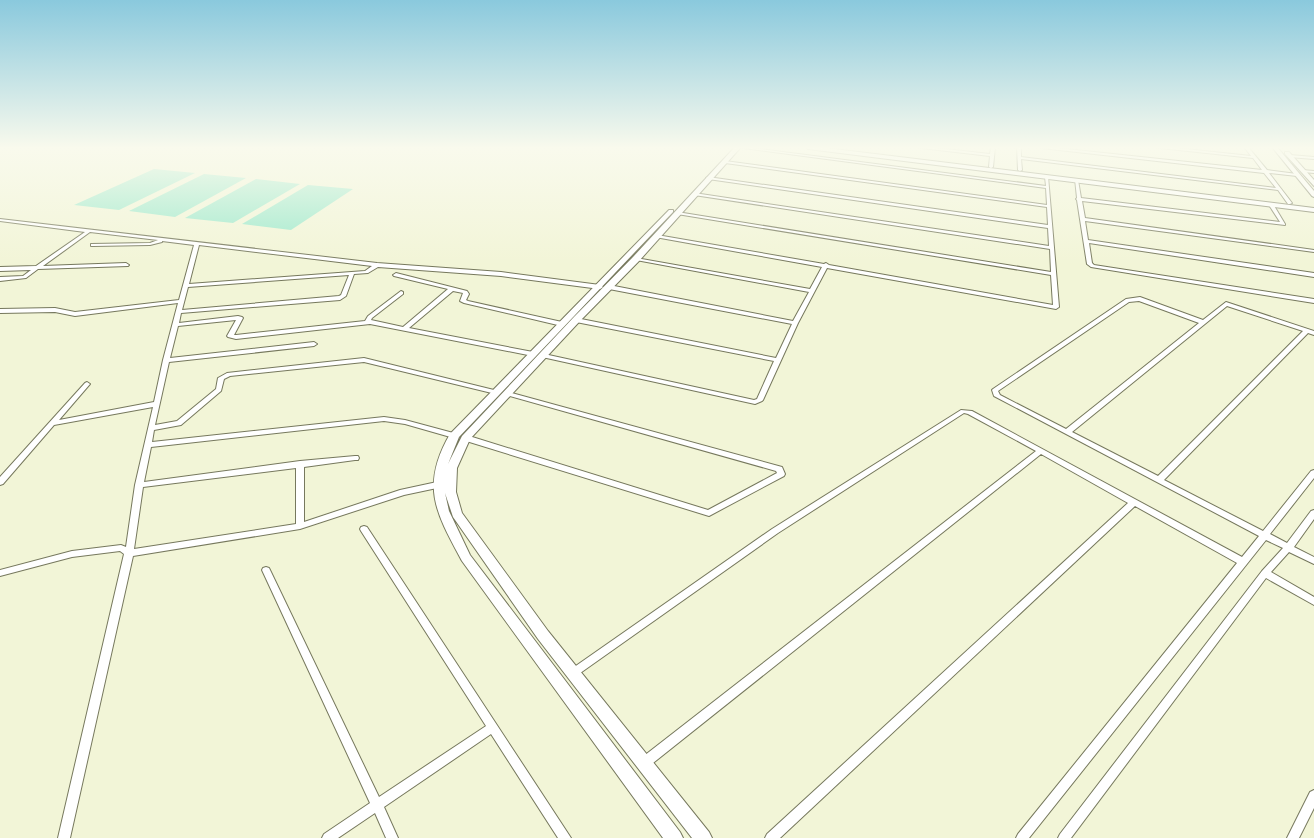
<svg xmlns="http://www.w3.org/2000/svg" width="1314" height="838" font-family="'PT Sans',sans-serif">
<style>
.water{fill:#9de9cc}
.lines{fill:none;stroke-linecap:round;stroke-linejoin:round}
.street-casing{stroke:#76785d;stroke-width:2}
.secondary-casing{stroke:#76785d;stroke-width:2}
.street{fill:#fff;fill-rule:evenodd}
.secondary{fill:#fff;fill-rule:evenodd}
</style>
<rect width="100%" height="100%" fill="#f2f5d7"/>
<!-- water -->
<g class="water">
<path d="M154,169L195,173L119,210L74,205Z"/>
<path d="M204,174L246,178L175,217L129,211Z"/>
<path d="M256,179L300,184L233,223L185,218Z"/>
<path d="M308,185L353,189L291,230L242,224Z"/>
</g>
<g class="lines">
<defs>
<g id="street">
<path d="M736,147H744L1046,186L1045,177L1048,176L1059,307L1056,309L827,268L798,323L763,400L762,401L755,404L542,357L541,356L542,355L544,354L754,400L757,399L774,361L576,322L573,320L576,318L776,358L792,324L609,289L606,287L609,285L793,321L809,292L636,260L634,259L636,258L810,289L822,267L655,237V236L657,235L824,264L826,263L829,265L1053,305L1051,275L677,214L675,213L677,212L1051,272L1050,249L694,195L692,194L694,193L1049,246L1048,228L708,179L706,178L708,177L1048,225L1047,207L725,163L723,162L725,161L1047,205L1046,188Z"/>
<path d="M919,147H928L990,154L991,147H995L993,167L991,168L989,167L990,156L921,148Z"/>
<path d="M1017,147H1021V157L1276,188L1264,173L1041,148L1039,147H1048L1262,170L1253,158L1160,148L1158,147H1167L1251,156L1244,147H1248L1267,170L1297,174L1299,175L1297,176L1269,173L1292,203L1290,204H1288L1278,190L1021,159L1022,170L1020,171L1018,170Z"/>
<path d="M1290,155L1314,157V159L1289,157L1288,156Z"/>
<path d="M1302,170L1314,171V173L1303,172H1302Z"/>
<path d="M1075,179L1078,180L1081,198L1280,222L1269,205L1273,204L1285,224V225L1082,201L1085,218L1314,250V252L1085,221L1088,240L1314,273V277L1089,243L1092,263L1094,265L1314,299V303L1091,267L1087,264L1077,200L1076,199L1077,198Z"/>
<path d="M0,219L377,263L501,272L600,285L603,287L600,289L501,276L378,267L368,273L354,274L346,296L340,300L181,313L179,323L238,316L242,317L243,318L234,335H236L365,321L368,316L401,291L403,292V294L372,318L371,320L403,327L448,289L394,276L393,275L396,273L467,291L469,294L466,300L468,301L562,322L565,324L562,326L464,303L460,301L463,293L453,291L409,328L533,352L535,353L536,354L535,355L533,356L370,324L236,339L228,337L227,336L236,320L178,326L170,358L314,342L317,344L314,346L169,362L155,425L177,421L216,389L218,378L227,373L364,358L498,391L499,392L496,394L364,362L230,376L224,379L221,391L181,425L154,430L152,442L384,417L405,420L457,434L458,436L454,438L405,424L384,421L151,447L144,482L300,461L355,456H358L359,458L358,460H355L304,467V522L400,490L437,482L440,483L441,485L440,487L437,488L404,495L300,529L133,556L70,838H58L124,554L120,551L72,557L0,576V570L72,551L121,545L126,547L135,485L153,407L54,425L3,484L0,485V477L85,383L87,382L90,384L59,420L154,402L163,360L178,303L75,316L55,312L0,313V309L55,308L75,312L179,300L194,245L162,241V242L150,245L93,246H91V244L150,243L158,240L90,232L43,266L126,263L129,265L128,266L38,269L26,278L0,281V277L23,276L31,270L0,271V267L36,266L85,232L0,221ZM199,245L372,266L365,271L189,284ZM349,275L341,295L339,296L182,310L188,287ZM296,468V524L134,549L143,487Z"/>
<path d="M1140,297L1203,320L1226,302L1314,331V335L1308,333L1164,480L1263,531L1311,471L1314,470V478L1270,534L1287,543L1311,511L1314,510V519L1294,547L1314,557V564L1289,552L1271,572L1314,597V605L1266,578L1071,838H1058L1060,834L1262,571L1283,548L1266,540L1029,838H1016L1018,834L1237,563L1135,506L780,838H765L767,834L1128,503L1041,454L648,767L644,768L640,767L639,763L640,759L1036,451L968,414L964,413L778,533L576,676L573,677L570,676L568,673L570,670L772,529L961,410L972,411L1242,557L1259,536L994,396L992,390L993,389L1126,299ZM1139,301L1199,323L1066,429L1000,395L998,391L1129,302ZM1227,306L1303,331L1158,476L1072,432Z"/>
<path d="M508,392L782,467L785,474L784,476L709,516L463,440L462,438L463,436H469L708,510L777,473L776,471L506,395L505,394L506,393Z"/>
<path d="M364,526L367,527L571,838H558L491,734L384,807L398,838H386L375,813L338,838H322L324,834L370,803L262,570L263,568L266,567L269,568L270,570L379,797L486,726L361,531L360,529L361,527Z"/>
<path d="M1314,790V808L1299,838H1287L1310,792Z"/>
</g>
<g id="secondary">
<path d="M735,147H741L639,261L579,322L470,439L457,468L456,492L462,513L548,631L709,832L712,838H692L538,639L453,517L445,493L449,511L470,555L680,832L683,838H663L462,561C436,513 420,486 450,434L669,210H673V212L459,437L448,464L462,436L573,318L633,257Z"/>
<path d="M806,147H818L1314,208V212L808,149Z"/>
<path d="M1272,147H1277L1314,191V197L1312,196Z"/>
<path d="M1285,152H1289L1314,180V186L1285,154Z"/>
</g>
</defs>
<!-- street casing -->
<use href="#street" class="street-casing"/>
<!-- secondary casing -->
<use href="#secondary" class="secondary-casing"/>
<!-- street -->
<use href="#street" class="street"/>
<!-- secondary -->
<use href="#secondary" class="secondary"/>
</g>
<!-- sky -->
<linearGradient id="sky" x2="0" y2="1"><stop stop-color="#8ac9dd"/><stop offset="0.56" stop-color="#f9faed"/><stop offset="1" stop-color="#f9faed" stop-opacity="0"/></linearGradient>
<rect width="1314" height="264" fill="url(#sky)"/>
</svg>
